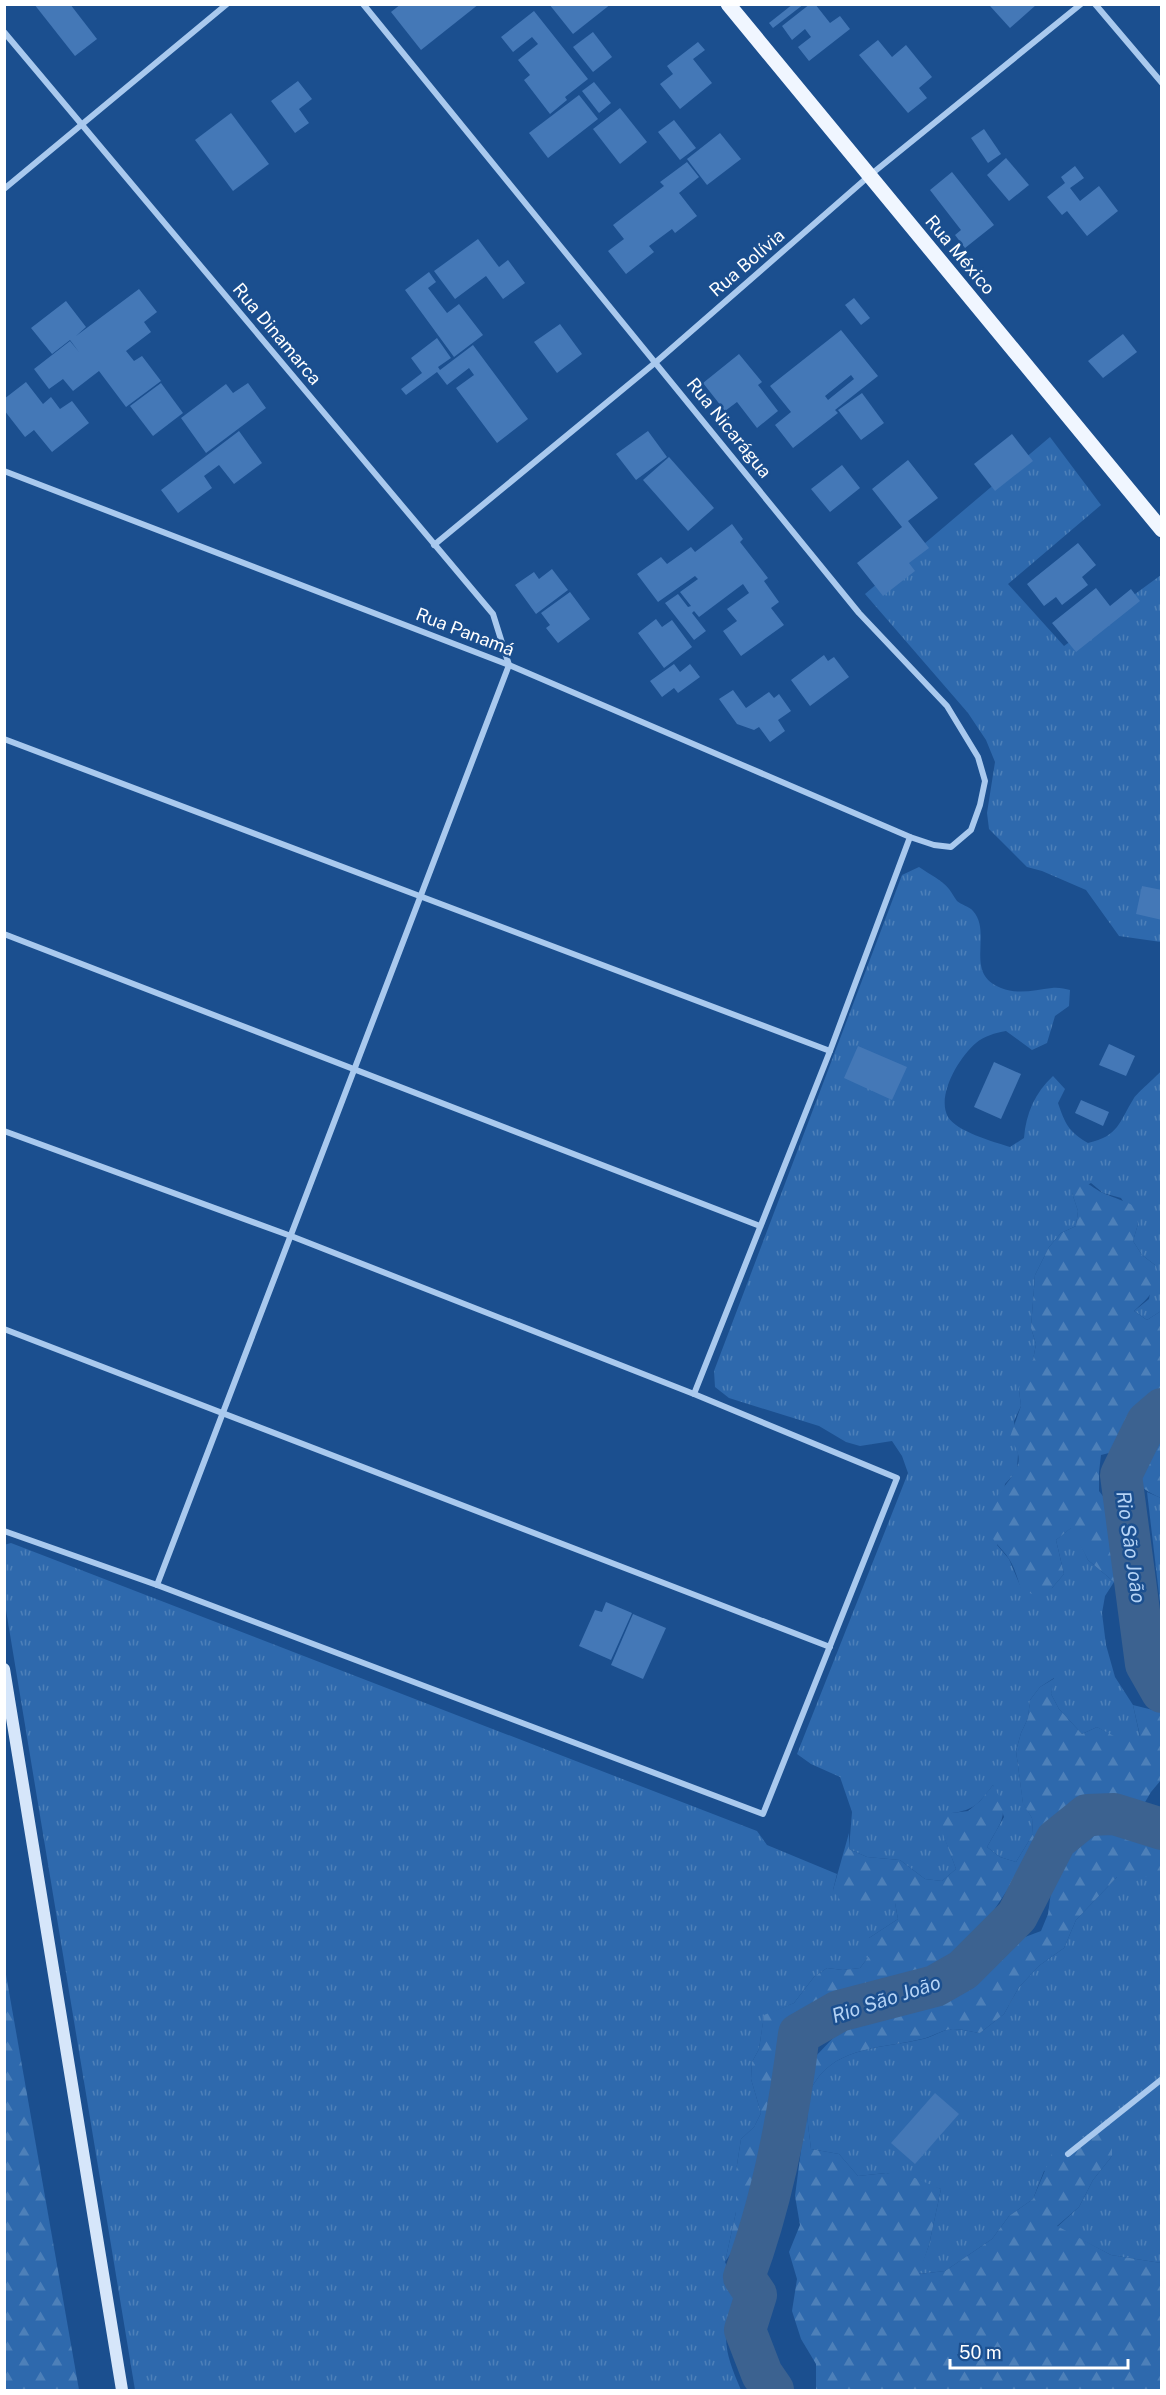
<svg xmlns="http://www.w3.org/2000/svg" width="1166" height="2395" font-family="'Public Sans',sans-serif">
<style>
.grass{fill:url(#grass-tufts)}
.forest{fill:url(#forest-firs)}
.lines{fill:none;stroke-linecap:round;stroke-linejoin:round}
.river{stroke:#3c6290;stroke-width:42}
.building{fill:#4478b7;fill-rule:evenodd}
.street{stroke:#a9c9ee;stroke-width:6}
.secondary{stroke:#d6e6fa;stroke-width:12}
.primary{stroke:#f0f6ff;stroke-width:15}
.labels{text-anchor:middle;stroke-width:5;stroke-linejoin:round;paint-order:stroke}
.street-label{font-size:18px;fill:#fff;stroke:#1b4f8f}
.water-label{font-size:20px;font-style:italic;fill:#b5d3f5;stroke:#1b4f8f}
</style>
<defs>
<pattern id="grass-tufts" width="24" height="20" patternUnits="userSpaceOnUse" patternTransform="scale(1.5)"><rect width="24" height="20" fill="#2e69ad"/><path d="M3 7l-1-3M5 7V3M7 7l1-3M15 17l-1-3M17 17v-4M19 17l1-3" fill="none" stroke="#4d80b9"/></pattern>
<pattern id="forest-firs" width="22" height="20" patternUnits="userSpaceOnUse" patternTransform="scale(1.5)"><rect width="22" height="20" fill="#2e69ad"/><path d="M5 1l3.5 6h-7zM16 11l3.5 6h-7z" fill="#4d80b9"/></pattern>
</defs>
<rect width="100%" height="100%" fill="#1b4f8f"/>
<!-- grass -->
<g class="grass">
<path d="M1050,437L1101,505L1008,584L1064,646L1161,575V942L1119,936L1086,890L1042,871L1027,867L989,829L987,813L995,762L986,740L968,713L865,594Z"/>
<path d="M919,867C929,874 942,880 949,889C952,893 954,897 957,901C961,905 969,906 973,911C993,933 963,974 1001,988C1018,995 1035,990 1052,988C1058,987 1065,989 1070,990L1069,1006L1055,1016L1047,1043L1032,1050L1006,1031C995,1033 984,1036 976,1043C959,1057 936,1096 948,1117C956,1131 994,1142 1010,1147L1024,1138C1026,1113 1035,1093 1053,1076L1065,1089L1058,1103C1065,1124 1069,1132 1088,1143C1119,1136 1119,1122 1134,1098C1138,1092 1155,1078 1161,1071V1311L1147,1320L1134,1311L1149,1299L1155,1265L1142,1255L1133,1241L1138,1224L1121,1198L1103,1193L1091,1183L1072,1193L1078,1211L1076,1226L1061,1233L1049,1247L1035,1275L1031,1328L1036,1344L1033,1360L1019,1390L1021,1406L1014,1421L1018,1454L1017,1471L1005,1484L997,1545L1009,1559L1022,1590L1052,1588L1064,1574L1056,1540L1072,1527L1088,1560L1114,1582L1105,1596L1102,1613L1106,1645L1115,1677L1133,1705L1140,1737L1124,1743L1097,1727L1082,1734L1059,1709L1051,1694L1054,1678L1040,1687L1030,1700L1028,1718L1021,1733L1016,1751L1023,1803L1032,1818L1033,1834L1016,1862L1000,1857L987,1847L1004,1817L993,1785C979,1803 975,1810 952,1813L944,1836L956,1869L942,1881L925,1879L900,1860L867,1857L849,1849L852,1812L840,1777L811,1764L797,1754L908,1473L902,1456L892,1441L860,1446L846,1442L819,1426L729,1398L715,1387L714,1371L902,875Z"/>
<path d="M1147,1492L1161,1498V1611Z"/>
<path d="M11,1543L757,1831L767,1845L837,1874L833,1890L895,1903L898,1919L869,1938V1956L860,1968L843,1970L827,1968L814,1977L794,2003L764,2016L759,2049L752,2062L751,2079L761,2113L754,2127L741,2139L736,2171V2212L725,2262L740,2295C718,2332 725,2353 741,2390H135L5,1604L4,1545Z"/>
<path d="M1117,1877H1161V2263L1111,2255L1057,2227L1079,2207L1093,2180L1112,2156L1044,2171L1033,2199L1009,2216L992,2239L945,2271L918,2274L929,2245L941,2189L886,2173L858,2176L839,2154L811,2149C809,2128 802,2101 815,2082C838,2046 885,2048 923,2039C933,2037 943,2029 953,2029C962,2029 972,2032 980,2033L1004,2014L1019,1987L1040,1965L1064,1948L1076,1920Z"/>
</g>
<!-- forest -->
<g class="forest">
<path d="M1077,1178C1089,1183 1093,1188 1103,1193C1114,1198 1126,1201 1136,1207L1138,1224L1133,1241L1142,1255L1155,1265C1157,1290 1152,1295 1134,1311L1147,1320L1161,1311V1498C1133,1486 1133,1475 1117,1451L1101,1455L1099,1472V1491L1109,1504L1116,1537L1123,1553V1569L1114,1582L1088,1560L1071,1528L1056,1540L1064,1574L1052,1588L1038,1596L1021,1590C1018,1580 1015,1568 1009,1559C1003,1549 991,1541 989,1529C985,1492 1024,1478 1018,1454C1017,1448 1012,1442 1010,1437L1021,1406L1019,1390L1021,1370L1033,1360L1036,1344L1031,1328L1035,1275L1049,1247L1061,1233L1076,1226L1078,1211L1072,1193Z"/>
<path d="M1055,1678L1051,1694L1059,1709L1082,1734L1097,1727L1125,1742L1140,1736L1133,1705L1161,1712V1780L1151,1792L1141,1809L1077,1804L1051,1818L1043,1848L1030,1875L1006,1892L968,1949L948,1971L922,1983L893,1990H870L815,2006L791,2023L779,2047V2077L769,2134L760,2161L757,2190L736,2246L725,2262L736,2212V2171L741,2139L754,2127L761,2113L751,2079L752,2062L759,2049L764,2015L794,2003L814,1977L827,1968L843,1970L860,1968L869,1956V1938L898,1919L895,1903L860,1907L843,1904L833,1890L849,1833V1849L867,1857L900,1860L925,1879L942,1881L956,1869L938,1821L952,1813L968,1811L980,1801L993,1785C1011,1815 1002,1819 987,1847L1000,1857L1016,1862L1033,1834L1032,1818L1023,1804L1016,1751L1021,1733L1028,1718L1030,1700L1040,1687Z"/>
<path d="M1111,1832L1161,1844V1877H1117L1076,1920L1064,1948L1040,1965L1019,1987L1004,2014L980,2033C972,2032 962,2029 953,2029C943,2029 932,2037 922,2039C885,2048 838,2046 815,2082C802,2101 809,2128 811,2149L839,2154L858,2176L886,2173L915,2178L941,2189L929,2245L919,2274L945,2271L992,2239L1009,2216L1033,2199L1056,2144L1086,2137L1112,2126V2156L1093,2180L1079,2207L1057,2226L1111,2255L1161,2263V2390H816V2364L801,2339L792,2311L797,2279L789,2252L800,2225L795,2196L806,2112V2083L815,2057L835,2036L857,2017L915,1996L974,1978L995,1957L1017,1940L1041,1931L1048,1914L1052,1885L1064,1859L1084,1838Z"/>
<path d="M5,1969L79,2390H5Z"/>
</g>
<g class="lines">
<!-- river -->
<g class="river">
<path d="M1162,1409L1147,1422L1121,1475L1146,1664L1162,1692"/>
<path d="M773,2390L762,2374L745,2330L756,2295L744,2277C772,2202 789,2114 799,2034L839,2011L935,1986L963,1970L1017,1916L1056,1840L1087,1815L1114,1814L1162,1829"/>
</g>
</g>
<!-- building -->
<g class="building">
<path d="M34,4H70L97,39L75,56Z"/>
<path d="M401,4H479L421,50L391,12Z"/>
<path d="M549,4H611L573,34Z"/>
<path d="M793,4H804L773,28L769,23Z"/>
<path d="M810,4H815L830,23L840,16L850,29L809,61L798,47L811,37L805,29L792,40L782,26Z"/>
<path d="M992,5H1036L1010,28L990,6Z"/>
<path d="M534,11L588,79L565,97L567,100L550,114L524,80L530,75L518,60L538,44L532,37L513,52L501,37Z"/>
<path d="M593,32L612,57L593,72L573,47Z"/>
<path d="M878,40L892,57L906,45L932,77L919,88L927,98L908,113L859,55Z"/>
<path d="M698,42L705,50L693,59L712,83L680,109L660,84L673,74L667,66Z"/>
<path d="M298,81L312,99L299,109L309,123L295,133L271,101Z"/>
<path d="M594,82L611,103L599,113L582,91Z"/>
<path d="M579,95L598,119L548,158L529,133Z"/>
<path d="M620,108L647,142L620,164L593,129Z"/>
<path d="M231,113L269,164L233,191L195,140Z"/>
<path d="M674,120L696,148L680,160L658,132Z"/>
<path d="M984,129L1001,154L988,163L971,138Z"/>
<path d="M720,133L741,159L707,185L687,159Z"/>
<path d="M1006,158L1029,185L1009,201L987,175Z"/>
<path d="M687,162L699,177L679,193L697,216L675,233L672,229L649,246L654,252L626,274L608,251L624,239L613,225L664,186L660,182Z"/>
<path d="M1075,166L1084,178L1070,188L1080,201L1099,186L1118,211L1087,236L1067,211L1062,215L1047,197L1065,183L1061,177Z"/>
<path d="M952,172L994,225L965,248L955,235L961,230L930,190Z"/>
<path d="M478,239L499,267L508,260L525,283L503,299L486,276L455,299L434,271Z"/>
<path d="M429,272L436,282L428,288L447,313L459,304L483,335L454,357L405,290Z"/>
<path d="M139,289L157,312L144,322L151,332L126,351L134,361L142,356L161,381L126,407L99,371L73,391L63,379L49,389L34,369L70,341L79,352L70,340L52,354L31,328L66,301L86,327L76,336Z"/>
<path d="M854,298L870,318L861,325L845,305Z"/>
<path d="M560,324L582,354L557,373L534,342Z"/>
<path d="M841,330L878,376L835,410L838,413L793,448L775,425L791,412L770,386ZM851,375L854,379L828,400L825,396Z"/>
<path d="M1123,334L1137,352L1103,378L1088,361Z"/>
<path d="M437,338L451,358L438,367L440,370L473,345L528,419L497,443L456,388L474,375L469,368L447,385L437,372L406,395L401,389L422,373L411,358Z"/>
<path d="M739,354L762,382L758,385L778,411L757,428L737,402L725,411L703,383Z"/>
<path d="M26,382L43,404L51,397L60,409L72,401L89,423L52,452L34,430L25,437L4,410V399Z"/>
<path d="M161,383L183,413L153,436L130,406Z"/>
<path d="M248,383L266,408L206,453L181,418L226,384L233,393Z"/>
<path d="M862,393L884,423L861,440L838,410Z"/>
<path d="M239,431L262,463L234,484L219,465L204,476L212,488L178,513L161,490Z"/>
<path d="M648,431L667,457L636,480L616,454Z"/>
<path d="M1012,434L1033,461L995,491L974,464Z"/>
<path d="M669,457L714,508L688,531L643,480Z"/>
<path d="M908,460L938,498L908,521L929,548L909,563L915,571L883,596L857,563L902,527L872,489Z"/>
<path d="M842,465L860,488L830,512L811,489Z"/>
<path d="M732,524L743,539L740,542L768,578L764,581L779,602L771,608L784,625L741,656L723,631L737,621L727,609L749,593L743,584L699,617L694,611L692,613L706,631L694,640L665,603L678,594L688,607L691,606L680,592L698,579L695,576L658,602L637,574L661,557L667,564L691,547L695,552Z"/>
<path d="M1078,543L1096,565L1082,577L1088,585L1062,605L1056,597L1044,606L1027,584Z"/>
<path d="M552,569L568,590L536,614L515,585L534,572L539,579Z"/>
<path d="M1096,588L1110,606L1131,589L1140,601L1076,652L1052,623Z"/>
<path d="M570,592L590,619L558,643L546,628L550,625L541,613Z"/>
<path d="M656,619L662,627L672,620L692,647L664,668L638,633Z"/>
<path d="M824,655L828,661L834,657L849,677L810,706L791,680Z"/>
<path d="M674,664L680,672L690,664L700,677L678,693L674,688L662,697L650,681Z"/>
<path d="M733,690L746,708L769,692L774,698L779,694L791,711L778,720L785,731L770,742L759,727L754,730L737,724L719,699Z"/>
<path d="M1142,886L1162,890V920L1136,914Z"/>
<path d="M1109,1044L1135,1056L1126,1076L1099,1065Z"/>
<path d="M858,1046L907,1067L892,1100L844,1078Z"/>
<path d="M994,1062L1021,1074L1001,1119L974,1107Z"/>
<path d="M1081,1100L1109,1112L1103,1126L1075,1113Z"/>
<path d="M606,1602L632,1613L611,1660L579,1646L595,1610L602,1612Z"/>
<path d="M633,1614L666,1628L643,1679L611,1665Z"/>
<path d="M935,2093L959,2114L915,2164L891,2143Z"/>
</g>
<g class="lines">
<!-- street -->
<g class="street">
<path d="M1095,4L1162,83"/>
<path d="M4,32L493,614L509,665L157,1585"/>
<path d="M4,189L227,4"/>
<path d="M4,471L509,665L910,837L934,845L951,847L971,830L980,805L985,781L978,757L947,706L859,613L363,4"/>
<path d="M434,545L656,362L869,176L1081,4"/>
<path d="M4,739L830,1051"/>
<path d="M4,934L760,1226"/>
<path d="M4,1131L291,1236L694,1394L897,1478L763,1814L157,1585L4,1531"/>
<path d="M4,1329L830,1647"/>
<path d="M694,1394L830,1051L910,837"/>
<path d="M1068,2154L1162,2079"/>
</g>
<!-- secondary -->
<path class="secondary" d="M4,1669L122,2390"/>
<!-- primary -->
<path class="primary" d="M728,4L1162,530"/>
</g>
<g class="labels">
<!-- street labels -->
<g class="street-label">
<text transform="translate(960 255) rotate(50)" y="6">Rua México</text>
<text transform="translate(747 263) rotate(-41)" y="6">Rua Bolívia</text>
<text transform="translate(277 334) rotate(50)" y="6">Rua Dinamarca</text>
<text transform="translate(729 428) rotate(51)" y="6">Rua Nicarágua</text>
<text transform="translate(465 632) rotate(21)" y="6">Rua Panamá</text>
</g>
<!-- water labels -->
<g class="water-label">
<text transform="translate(1131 1547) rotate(82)" y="7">Rio São João</text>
<text transform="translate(886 1999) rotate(-18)" y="7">Rio São João</text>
</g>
</g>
<!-- border -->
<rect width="1166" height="2395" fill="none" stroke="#ffffff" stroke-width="12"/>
<!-- scale -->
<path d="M950 2359v9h178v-9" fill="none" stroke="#ffffff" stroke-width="3"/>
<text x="959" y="2359" font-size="18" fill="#ffffff" stroke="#1b4f8f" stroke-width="4.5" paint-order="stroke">50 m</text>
</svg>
